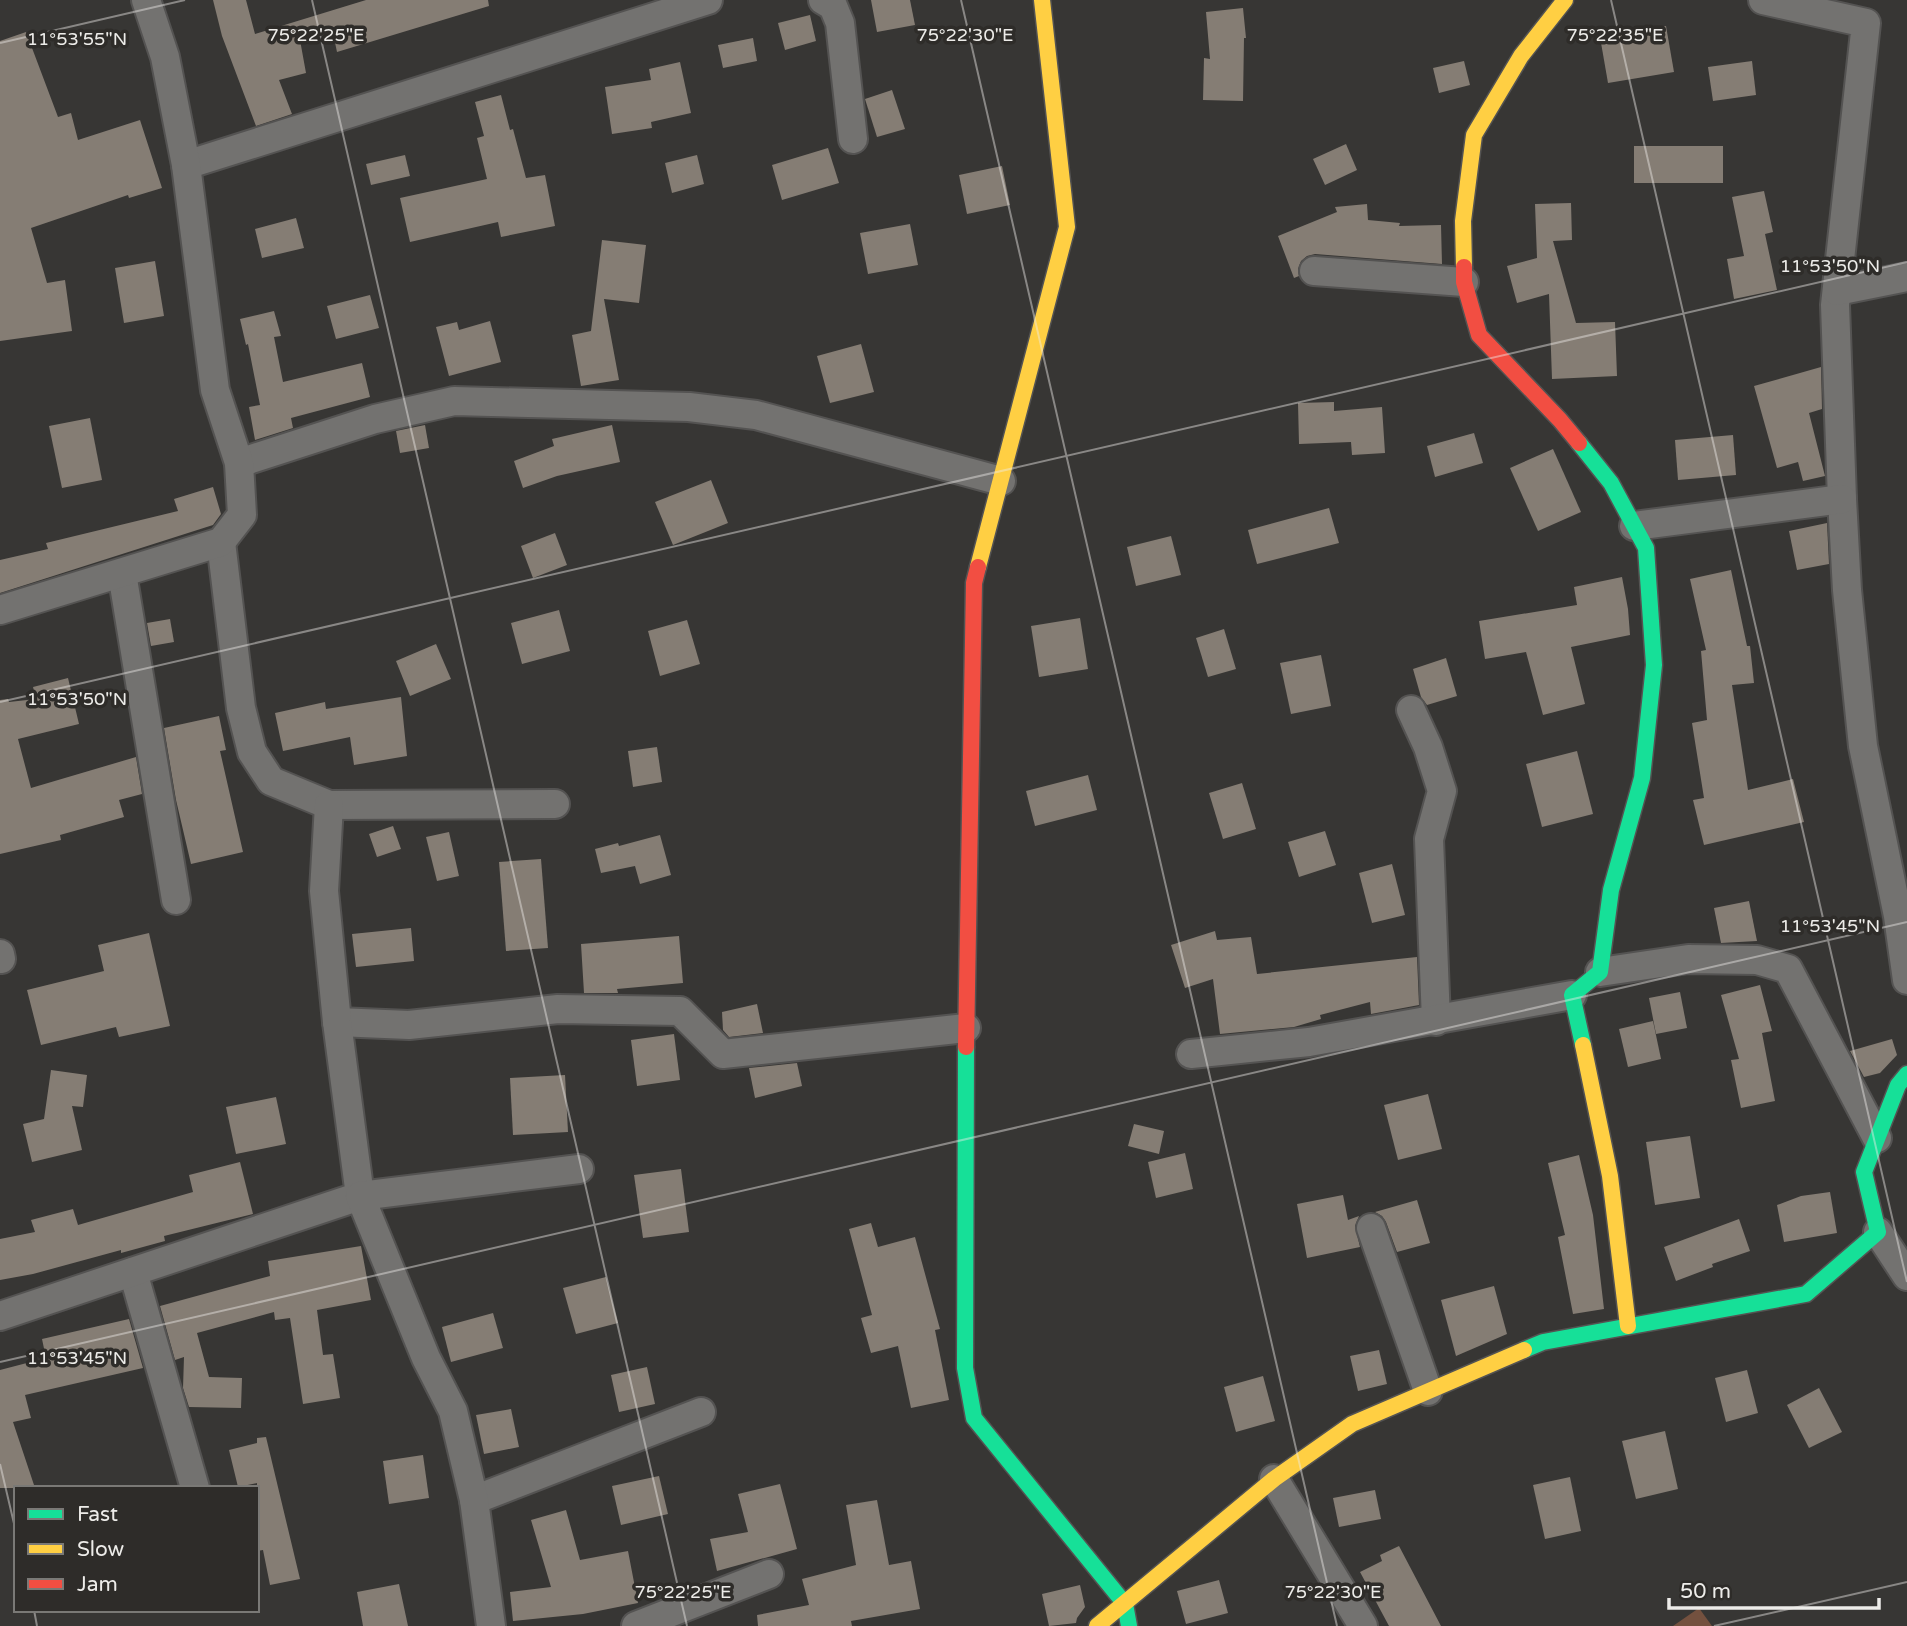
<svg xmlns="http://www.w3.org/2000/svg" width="1907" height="1626" font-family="'Varela Round',sans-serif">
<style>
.green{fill:#74513f}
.building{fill:#857d74}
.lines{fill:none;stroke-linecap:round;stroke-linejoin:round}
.street-casing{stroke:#545352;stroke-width:32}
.fast-casing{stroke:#545352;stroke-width:19}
.slow-casing{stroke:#545352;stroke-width:19}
.jam-casing{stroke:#545352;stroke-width:19}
.street{stroke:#737270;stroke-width:28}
.fast{stroke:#16e098;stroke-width:16}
.slow{stroke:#ffcf43;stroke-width:16}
.jam{stroke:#f24e42;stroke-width:16}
.ticks{fill:none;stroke:#edece9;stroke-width:2;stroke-opacity:0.45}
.ticks-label{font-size:18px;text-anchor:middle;fill:#edece9;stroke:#2e2c29;stroke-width:7;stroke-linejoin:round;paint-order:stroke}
</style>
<rect width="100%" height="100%" fill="#373634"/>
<!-- green -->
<path class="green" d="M1699,1608L1712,1626H1673Z"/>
<!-- building -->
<g class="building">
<path d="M213,0H246L255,34L366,0H488L489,6L337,52L333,33L300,40L306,73L279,80L292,114L256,126L222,36Z"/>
<path d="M871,0H910L915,25L877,32Z"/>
<path d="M1243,8L1246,38H1244L1243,101L1203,100L1204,58L1210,59L1206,12Z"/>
<path d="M810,15L816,41L785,50L778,23Z"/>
<path d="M1666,26L1674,72L1608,83L1600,37Z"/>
<path d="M26,32L58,117L71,113L78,140L140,120L162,188L129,198L128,195L31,228L47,283L65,280L72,331L0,341V41Z"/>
<path d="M753,38L757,61L723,68L718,45Z"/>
<path d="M1464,61L1470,85L1439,93L1433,68Z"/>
<path d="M1752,61L1756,95L1713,101L1708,67Z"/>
<path d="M680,62L691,113L651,122L652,128L612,134L605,87L651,80L649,69Z"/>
<path d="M892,90L905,129L877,137L865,99Z"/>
<path d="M501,95L510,130L513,129L526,178L545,175L555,226L501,237L498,222L410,242L400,198L487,179L477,138L484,136L475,102Z"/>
<path d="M1346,144L1357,170L1325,185L1313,159Z"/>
<rect x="1634" y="146" width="89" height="37"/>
<path d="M828,148L839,183L782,200L772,165Z"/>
<path d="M405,155L410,176L371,185L366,164Z"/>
<path d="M697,155L704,184L672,193L665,163Z"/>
<path d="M1002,166L1010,205L967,214L959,175Z"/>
<path d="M1764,191L1773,232L1765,234L1777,290L1734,299L1727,259L1744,256L1732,197Z"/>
<path d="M1571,203L1572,240L1553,241L1576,323L1615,322L1617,376L1552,379L1549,294L1517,303L1507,266L1537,258L1535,204Z"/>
<path d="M1367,204L1368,220L1400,223L1399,226L1441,225L1442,264L1315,254L1307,256L1301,261L1298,269L1299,276L1294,278L1278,236L1337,212L1335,207Z"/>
<path d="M296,218L304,248L262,258L255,229Z"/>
<path d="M910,224L918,265L868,274L860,233Z"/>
<path d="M602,240L646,245L639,303L604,299L619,380L581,386L572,335L591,331Z"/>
<path d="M155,261L164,316L124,323L115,268Z"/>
<path d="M370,295L379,328L336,339L327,306Z"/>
<path d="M274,311L281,336L274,337L283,382L362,363L370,397L291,418L293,428L255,440L249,407L260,405L248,344L246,345L240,319Z"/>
<path d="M490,321L501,362L449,376L436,327L457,322L459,330Z"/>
<path d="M861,344L874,392L830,403L817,356Z"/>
<path d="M1821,367L1822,409L1809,413L1825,476L1803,481L1798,462L1777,468L1754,386Z"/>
<path d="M1334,402V411L1382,407L1385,453L1352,455L1351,442L1299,444L1298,403Z"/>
<path d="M90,418L102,480L62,488L49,426Z"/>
<path d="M425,425L429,448L400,453L396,431Z"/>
<path d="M612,425L620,462L557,476L523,488L514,461L554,446L552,439Z"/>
<path d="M1474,433L1483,463L1435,477L1427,446Z"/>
<path d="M1733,435L1736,475L1678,480L1675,440Z"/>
<path d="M1553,449L1581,512L1538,531L1510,468Z"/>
<path d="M711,480L728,523L673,545L655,502Z"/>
<path d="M213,487L221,514L213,525L0,593V560L48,549L46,543L178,511L174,499Z"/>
<path d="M1329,508L1339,543L1257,564L1248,530Z"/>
<path d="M1827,523L1829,564L1797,570L1789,531Z"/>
<path d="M555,533L567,565L533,578L521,546Z"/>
<path d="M1171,536L1181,575L1136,586L1127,547Z"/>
<path d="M1731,570L1747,646H1750L1754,683L1732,685L1748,790L1793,779L1804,822L1704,845L1693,800L1704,798L1692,723L1707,720L1701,651L1706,650L1690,579Z"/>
<path d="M1622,577L1628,609L1630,635L1571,647L1585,704L1543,715L1526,652L1485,659L1479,621L1577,605L1574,587Z"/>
<path d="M559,610L570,651L522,664L511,623Z"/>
<path d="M1080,618L1088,669L1039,677L1031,626Z"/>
<path d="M170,619L174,642L151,646L147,623Z"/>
<path d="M687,620L700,664L660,676L648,631Z"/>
<path d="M1224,629L1236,669L1208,677L1196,638Z"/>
<path d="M436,644L451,679L410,696L396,661Z"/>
<path d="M1321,655L1331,706L1291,714L1280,663Z"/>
<path d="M1446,658L1457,696L1427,705L1421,697L1413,669Z"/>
<path d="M68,678L79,724L18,739L31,788L136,757L142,794L119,800L124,817L60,835L61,840L0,854V700L8,699L9,702L36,699L33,687Z"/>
<path d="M401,697L407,756L354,765L350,737L283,751L275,713L325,702L326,709Z"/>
<path d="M219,716L226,750L220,751L243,852L191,864L176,800L164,728Z"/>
<path d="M657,747L662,782L633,787L628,751Z"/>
<path d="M1577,751L1593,814L1542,827L1526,764Z"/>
<path d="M1088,775L1097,810L1035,826L1026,791Z"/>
<path d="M1242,783L1256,829L1223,839L1209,793Z"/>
<path d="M393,826L401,849L377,857L369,834Z"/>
<path d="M1325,831L1336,865L1299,877L1288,842Z"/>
<path d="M449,832L459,876L437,881L426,837Z"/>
<path d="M660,835L671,875L640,884L635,866L601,873L595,849L618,843L619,846Z"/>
<path d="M541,859L548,948L506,951L499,862Z"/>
<path d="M1392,864L1405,915L1372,923L1359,873Z"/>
<path d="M1749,901L1757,941L1721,943L1714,908Z"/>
<path d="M411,928L414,961L356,967L352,934Z"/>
<path d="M1215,931L1217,940L1251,937L1257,974L1417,957L1419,1005L1371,1014L1370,1002L1320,1015L1321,1019L1294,1027L1220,1034L1213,979L1185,988L1171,945Z"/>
<path d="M149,933L170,1026L119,1037L116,1027L41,1045L27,990L104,971L98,945Z"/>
<path d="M679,936L683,983L617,989L618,993H584L581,944Z"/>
<path d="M1760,985L1772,1031L1762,1033L1775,1101L1741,1108L1731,1060L1739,1059L1721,995Z"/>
<path d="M1680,992L1687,1028L1656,1034L1649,998Z"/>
<path d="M757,1004L763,1033L729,1037L723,1030L722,1012Z"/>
<path d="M1653,1021L1661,1059L1628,1067L1619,1029Z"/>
<path d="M674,1034L680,1080L637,1086L631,1040Z"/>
<path d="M1892,1039L1897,1055L1880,1073L1864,1077L1850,1051Z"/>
<path d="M797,1063L802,1086L755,1098L749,1068Z"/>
<path d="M51,1070L87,1075L83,1107L72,1106L82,1150L32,1162L23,1124L44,1119Z"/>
<path d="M565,1075L568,1132L513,1135L510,1078Z"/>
<path d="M1428,1094L1442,1149L1398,1160L1384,1105Z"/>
<path d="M276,1097L286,1144L236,1154L226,1107Z"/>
<path d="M1134,1124L1164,1131L1159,1154L1128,1146Z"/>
<path d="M1690,1136L1700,1198L1655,1205L1646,1142Z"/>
<path d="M1185,1153L1193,1189L1156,1198L1148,1162Z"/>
<path d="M1579,1155L1593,1215L1604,1309L1573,1314L1558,1237L1565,1235L1548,1163Z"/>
<path d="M240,1162L253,1214L164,1236L165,1241L121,1253V1250L33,1274L0,1280V1239L35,1232L31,1220L73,1209L78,1225L193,1192L189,1175Z"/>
<path d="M681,1169L689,1232L643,1238L634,1175Z"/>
<path d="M1830,1192L1837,1233L1784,1242L1777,1205L1801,1196Z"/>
<path d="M1343,1195L1348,1220L1359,1216L1355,1226L1360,1247L1307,1258L1297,1204Z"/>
<path d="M1417,1200L1430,1243L1397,1252L1386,1222L1382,1216L1375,1212Z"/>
<path d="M1739,1219L1750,1251L1712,1264L1713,1267L1676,1281L1664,1247Z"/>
<path d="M871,1223L878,1247L915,1237L940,1329L935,1330L949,1400L911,1408L898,1346L871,1353L861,1318L872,1315L849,1229Z"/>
<path d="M361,1246L371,1300L317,1310L323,1355L333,1354L340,1398L303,1404L290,1318L275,1320L274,1312L197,1333L209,1377L242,1378L241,1408L189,1407L183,1388L184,1357L175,1360L160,1306L270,1276L268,1261Z"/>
<path d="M606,1277L618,1323L576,1334L563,1288Z"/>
<path d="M1494,1286L1507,1334L1456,1356L1441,1300Z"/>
<path d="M493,1313L503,1348L451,1362L442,1327Z"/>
<path d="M129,1319L143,1368L25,1395L31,1418L13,1422L35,1488H0V1370L46,1358L42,1339Z"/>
<path d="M1379,1350L1387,1384L1358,1391L1350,1356Z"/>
<path d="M647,1367L655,1404L619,1412L611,1375Z"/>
<path d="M1747,1370L1758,1413L1726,1422L1715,1378Z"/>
<path d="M1263,1376L1275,1421L1236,1432L1224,1387Z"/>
<path d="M1819,1388L1842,1432L1809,1448L1787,1405Z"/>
<path d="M511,1409L519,1447L484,1454L476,1415Z"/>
<path d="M1665,1431L1678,1489L1636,1499L1622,1441Z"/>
<path d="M266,1437L300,1579L270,1585L263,1550L257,1551V1483L238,1487L229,1450L257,1443V1438Z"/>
<path d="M423,1455L429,1498L389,1504L383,1461Z"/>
<path d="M659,1476L668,1514L621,1525L612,1486Z"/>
<path d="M1570,1477L1581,1531L1545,1539L1533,1485Z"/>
<path d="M780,1484L797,1549L717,1571L710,1539L748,1532L738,1494Z"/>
<path d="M1375,1490L1381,1519L1339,1527L1333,1498Z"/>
<path d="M877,1500L889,1565L911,1561L920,1609L851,1621L852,1626H758L757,1615L809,1605L802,1579L856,1565L846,1505Z"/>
<path d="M566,1510L580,1560L628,1551L638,1603L583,1614L513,1621L510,1592L551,1587L531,1520Z"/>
<path d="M1399,1546L1441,1626H1389L1360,1572L1382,1561L1380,1555Z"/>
<path d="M1219,1580L1228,1613L1186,1624L1177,1591Z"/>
<path d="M399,1584L408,1626H363L357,1592Z"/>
<path d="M1080,1585L1085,1607L1077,1618L1076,1623L1049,1626L1042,1594Z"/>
</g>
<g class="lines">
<defs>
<g id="street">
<path d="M823,0L833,6L840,23L853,139"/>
<path d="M1763,0L1866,23L1835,305L1842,499L1847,590L1863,746L1898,916L1907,980"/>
<path d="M186,165L708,0"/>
<path d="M1314,271L1464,282"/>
<path d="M1837,291L1907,277"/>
<path d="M239,463L375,419L454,401L689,407L756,415L1001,481"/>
<path d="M1634,526L1842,499"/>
<path d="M221,542L241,708L252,752L271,781L329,805L555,804"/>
<path d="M122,573L176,900"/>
<path d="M0,610L221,542L242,515L239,463L215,390L186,165L165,57L146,0"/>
<path d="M1411,710L1428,747L1442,791L1429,839L1436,1021"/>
<path d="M0,954L1,959"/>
<path d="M1600,972L1688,959L1757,960L1788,969L1877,1138"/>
<path d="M337,1022L409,1025L558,1009L680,1011L723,1054L966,1028"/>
<path d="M1191,1054L1309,1042L1572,995"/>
<path d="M1371,1228L1428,1391"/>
<path d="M1878,1232L1907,1276"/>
<path d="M133,1272L195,1488"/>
<path d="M0,1316L360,1196L337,1022L324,891L329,805"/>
<path d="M1274,1479L1363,1626"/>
<path d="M474,1500L701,1412"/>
<path d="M491,1626L474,1500L453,1411L426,1358L360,1196L579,1169"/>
<path d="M636,1626L769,1574"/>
</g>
<g id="fast">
<path d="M1579,443L1611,483L1646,548L1654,665L1642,778L1611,890L1600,972L1572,995L1583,1045"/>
<path d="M966,1047L965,1368L974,1418L1125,1604L1129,1626"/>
<path d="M1524,1350L1543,1342L1806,1294L1878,1232L1864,1172L1898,1085L1907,1074"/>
</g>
<g id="slow">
<path d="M1464,267L1463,221L1474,135L1521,56L1565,0"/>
<path d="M978,567L1067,227L1042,0"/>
<path d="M1583,1045L1610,1176L1628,1326"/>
<path d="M1097,1626L1274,1479L1352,1424L1524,1350"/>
</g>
<g id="jam">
<path d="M1464,267V282L1479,335L1560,420L1579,443"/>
<path d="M966,1047L974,583L978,567"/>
</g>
</defs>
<!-- street casing -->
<use href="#street" class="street-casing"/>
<!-- fast casing -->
<use href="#fast" class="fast-casing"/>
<!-- slow casing -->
<use href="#slow" class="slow-casing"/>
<!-- jam casing -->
<use href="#jam" class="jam-casing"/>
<!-- street -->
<use href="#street" class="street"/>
<!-- fast -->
<use href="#fast" class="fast"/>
<!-- slow -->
<use href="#slow" class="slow"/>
<!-- jam -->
<use href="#jam" class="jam"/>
</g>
<!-- ticks -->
<path class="ticks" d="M312,0L687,1626M961,0L1337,1626M1611,0L1907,1282M0,43L185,0M0,702L1907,262M0,1362L1907,922M0,1464L16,1532M34,1610L37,1626M1714,1626L1907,1582"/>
<g class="ticks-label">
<text x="316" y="41">75°22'25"E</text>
<text x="965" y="41">75°22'30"E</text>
<text x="1615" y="41">75°22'35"E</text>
<text x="77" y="45">11°53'55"N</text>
<text x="1830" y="272">11°53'50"N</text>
<text x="77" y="705">11°53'50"N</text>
<text x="1830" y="932">11°53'45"N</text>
<text x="77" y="1364">11°53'45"N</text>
<text x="683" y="1598">75°22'25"E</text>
<text x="1333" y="1598">75°22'30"E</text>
</g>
<!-- legend -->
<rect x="14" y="1486" width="245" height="126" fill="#2e2c29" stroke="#7a7976" stroke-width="2"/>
<rect x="28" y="1509" width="35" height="10" fill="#16e098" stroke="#7a7976" stroke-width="2"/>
<text x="77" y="1521" font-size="21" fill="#edece9">Fast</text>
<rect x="28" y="1544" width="35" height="10" fill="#ffcf43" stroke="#7a7976" stroke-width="2"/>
<text x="77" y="1556" font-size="21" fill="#edece9">Slow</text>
<rect x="28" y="1579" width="35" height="10" fill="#f24e42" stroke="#7a7976" stroke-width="2"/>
<text x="77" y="1591" font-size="21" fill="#edece9">Jam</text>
<!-- scale -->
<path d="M1669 1598v10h210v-10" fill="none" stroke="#edece9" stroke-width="3.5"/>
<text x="1680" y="1598" font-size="21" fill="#edece9" stroke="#2e2c29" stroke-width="5" paint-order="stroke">50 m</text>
</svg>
